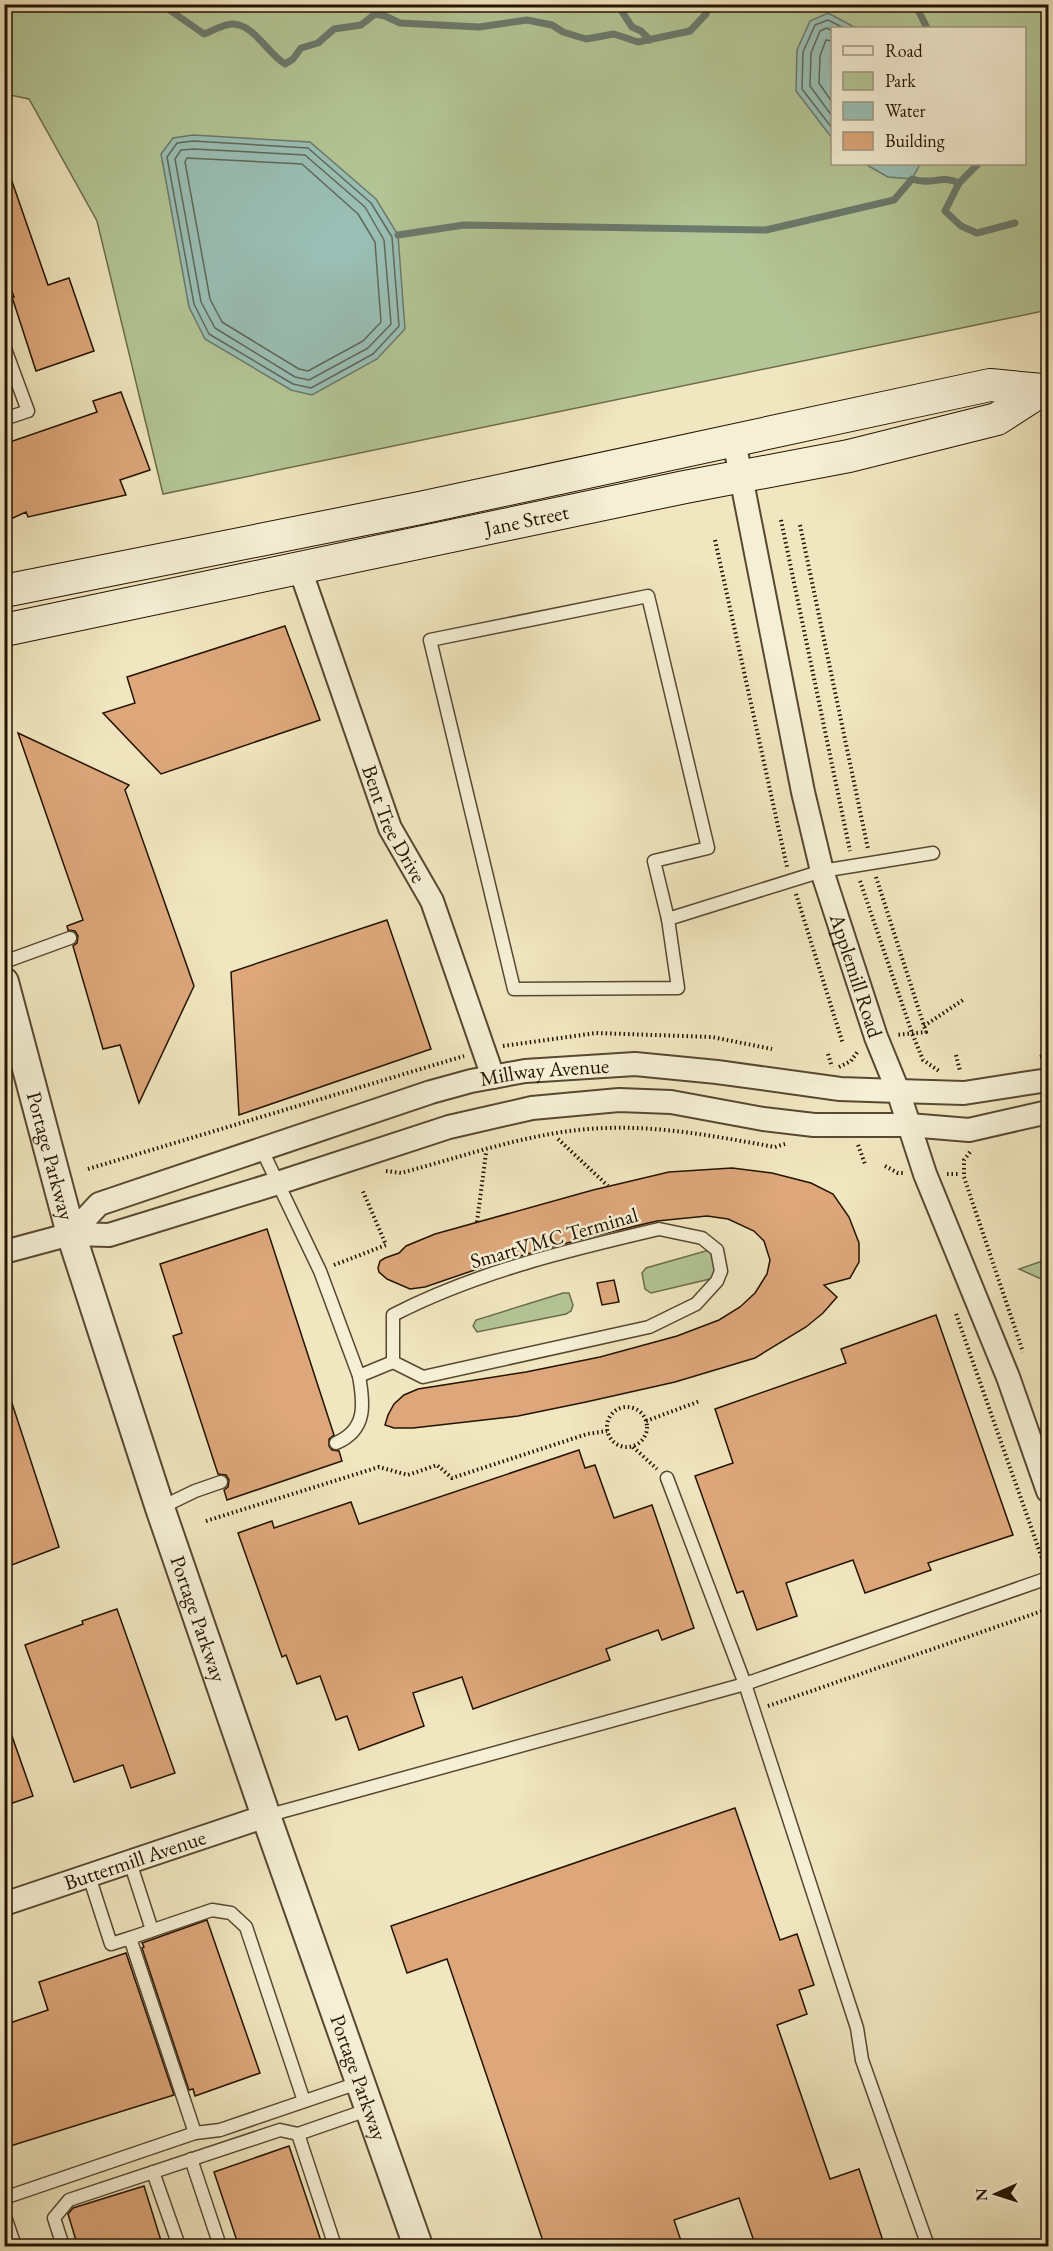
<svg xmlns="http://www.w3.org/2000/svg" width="1053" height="2251" font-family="'EB Garamond',serif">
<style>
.green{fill:#b4c696;stroke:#6c6c4b;stroke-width:1.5;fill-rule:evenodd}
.water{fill:#9abfb5;stroke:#6b7a6d;stroke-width:1.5}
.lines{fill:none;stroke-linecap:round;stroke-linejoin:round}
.shore{stroke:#5f695a;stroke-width:1.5}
.stream{stroke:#6b7a6d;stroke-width:7}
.building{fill:#dda77b;stroke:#241300;stroke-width:1.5}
.service-casing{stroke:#574830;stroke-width:15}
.minor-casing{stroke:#574830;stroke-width:26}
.tertiary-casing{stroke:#574830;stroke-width:32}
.secondary-casing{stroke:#241300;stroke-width:34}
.path{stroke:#241300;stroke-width:4;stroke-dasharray:1.5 3;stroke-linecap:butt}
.service{stroke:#f5efd5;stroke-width:12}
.minor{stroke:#f5efd5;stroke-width:22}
.tertiary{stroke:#f5efd5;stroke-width:28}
.secondary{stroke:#f5efd5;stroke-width:32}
.labels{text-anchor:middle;stroke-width:5;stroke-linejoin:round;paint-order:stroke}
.street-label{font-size:21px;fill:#241300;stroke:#f5efd5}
</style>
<rect width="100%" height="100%" fill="#f0e6bf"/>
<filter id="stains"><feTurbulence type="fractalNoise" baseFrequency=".00333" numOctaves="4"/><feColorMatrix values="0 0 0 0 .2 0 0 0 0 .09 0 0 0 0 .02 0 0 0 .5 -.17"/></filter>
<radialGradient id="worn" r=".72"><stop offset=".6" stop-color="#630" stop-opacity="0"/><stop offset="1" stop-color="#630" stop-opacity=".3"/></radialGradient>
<!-- green -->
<g class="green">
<path d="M4,5H1048V310L163,494L97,221L29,99L5,94ZM832,28H1024V164H832Z"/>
<path d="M709,1250L714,1253L717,1272L714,1278L651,1293L645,1289L642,1273L646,1268Z"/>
<path d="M1048,1259V1282L1019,1269Z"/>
<path d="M563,1293H569L573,1305L571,1311L566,1314L477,1332L473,1326L476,1320Z"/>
</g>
<!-- water -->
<g class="water">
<path d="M828,13L856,28H832V138L796,91L797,50L810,21Z"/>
<path d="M193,135L310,142L376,199L398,235L405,329L377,359L312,395L291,390L205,339L189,307L161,154L173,138Z"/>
<path d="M865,164H920L912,179L888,177Z"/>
</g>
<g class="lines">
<!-- shore -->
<g class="shore">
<path d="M832,31L827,28L820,31L811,53L810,86L832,116"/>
<path d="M832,41L826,40L820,56L819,83L832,102"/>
<path d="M832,128L802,89L803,52L815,25L828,20L844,28"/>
<path d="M193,141L308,148L371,203L392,237L399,326L373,354L311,388L293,384L209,334L194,304L167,157L177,143Z"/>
<path d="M194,149L305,155L365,207L384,240L391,324L368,348L309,380L295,377L215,328L201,302L175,159L181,150Z"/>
<path d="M187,158L302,164L358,214L375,242L381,322L363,341L308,371L299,369L222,322L210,299L185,162Z"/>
</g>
<!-- stream -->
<g class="stream">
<path d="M161,4L204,34C212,31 224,24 232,24C254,24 267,53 285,64L293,59L301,48L318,43L334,29L361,25L375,14L385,16L400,23L479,27L527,20L552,25L563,32L586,39L614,34L638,42L690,31L706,14L710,4"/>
<path d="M617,4L632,27L641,31L650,40"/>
<path d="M915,4L927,28"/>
<path d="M978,164L959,183L945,211L961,226L977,233L1015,223"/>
<path d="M398,235L464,225L766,230L894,200L912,179C933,186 940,174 959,183"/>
</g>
</g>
<!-- building -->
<g class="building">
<path d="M4,167H7L48,285L69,278L94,351L36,371L12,297H14L4,270Z"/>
<path d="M121,392L150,470L120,480L126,495L28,517L26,512L4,522V444L97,412L93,401Z"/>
<path d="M285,626L320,720L161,774L103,713L135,703L127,677Z"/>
<path d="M18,733L129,785L125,790L194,986L139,1103L120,1045L103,1049L73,946L77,943L78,936L75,931L68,930L67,926L83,920Z"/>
<path d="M387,920L431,1049L239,1115L231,972Z"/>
<path d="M732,1168L772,1173L811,1183L833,1194L849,1217L859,1243V1262L850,1278L824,1285L837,1297L823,1313L806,1327L755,1358L675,1382L586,1402L518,1416L413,1428H394L385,1425L388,1415L394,1404L404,1395L418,1389L526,1372L600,1357L677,1336L719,1320L740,1307L755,1293L767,1274L770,1260L764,1241L754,1231L728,1219L707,1216L657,1221L589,1237L498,1262L425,1287L410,1289L387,1279L379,1272L378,1268L380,1261L385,1258L399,1253L406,1246L435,1234L593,1190L669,1172Z"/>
<path d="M267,1229L334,1435L329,1439V1446L332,1450L339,1451L342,1461L227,1500L224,1490L228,1487L229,1480L226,1475L218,1474L173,1336L182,1333L160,1264Z"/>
<path d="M614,1280L619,1302L602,1305L597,1283Z"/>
<path d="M936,1315L1013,1535L928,1563L931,1570L865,1593L853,1560L786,1583L797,1616L757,1630L743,1591L737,1593L695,1476L733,1463L715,1409L846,1363L841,1349Z"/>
<path d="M4,1391H8L59,1547L4,1568Z"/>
<path d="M579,1450L585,1468L595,1465L614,1518L652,1505L694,1628L662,1640L658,1630L606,1649L610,1660L473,1709L462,1677L413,1693L424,1726L359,1750L347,1716L336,1720L320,1676L297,1684L286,1655L282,1657L238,1533L272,1521L274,1528L351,1502L359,1524Z"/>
<path d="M117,1609L175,1773L131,1788L123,1765L74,1782L25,1645L83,1624L82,1621Z"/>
<path d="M4,1722H7L33,1796L4,1806Z"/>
<path d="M735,1808L780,1940L797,1934L814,1985L799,1990L807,2014L777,2025L830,2179L859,2169L885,2247H756L739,2198L674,2220L683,2247H545L447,1959L407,1973L391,1926Z"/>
<path d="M207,1920L260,2073L195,2096L193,2089L189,2090L142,1948L144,1947L142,1943Z"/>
<path d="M126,1953L174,2095L4,2148V2025L48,2010L39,1982Z"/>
<path d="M289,2146L323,2247H239L214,2172Z"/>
<path d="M144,2186L163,2247H78L68,2214L73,2208Z"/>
</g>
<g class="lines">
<defs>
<g id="service">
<path d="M4,346L28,411L4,419"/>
<path d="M648,596L708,848L654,861L668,919L678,988L514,989L430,640Z"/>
<path d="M668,919L822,871L933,853"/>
<path d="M4,962L70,938"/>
<path d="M262,1150L320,1271L359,1376L393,1362"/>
<path d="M659,1229L702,1238L717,1250L721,1271L717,1281L696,1304L649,1327L423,1377L393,1362V1315C476,1272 569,1250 659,1229Z"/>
<path d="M336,1443C367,1430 364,1404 359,1376"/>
<path d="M667,1478L745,1684L857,2028L862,2060L928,2246"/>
<path d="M160,1508L195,1491L221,1482"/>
<path d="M266,1816L745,1684L1048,1578"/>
<path d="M130,1862L152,1930"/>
<path d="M89,1876L111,1944L130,1938L195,2133"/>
<path d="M130,1938L212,1910L231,1913L246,1927L304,2101"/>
<path d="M298,2134L370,2109"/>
<path d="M191,2159L220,2246"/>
<path d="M153,2172L179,2246"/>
<path d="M4,2198L195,2133L220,2130L361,2082"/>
<path d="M4,2214L15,2246"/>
<path d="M63,2246L54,2218L69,2200L280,2130L298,2134L335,2246"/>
</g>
<g id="minor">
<path id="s1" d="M734,441L803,792L822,871L876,1037L898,1091L925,1174L1008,1377L1048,1491"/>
<path id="s2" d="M300,569L390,828L432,901L493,1077"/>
<path id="s3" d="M71,1234L99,1204L431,1092L471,1081L525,1071L635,1064L717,1072L840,1089L898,1091L964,1093L1048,1080"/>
<path d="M4,1252L71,1234L109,1235L278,1183L449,1127L532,1108L619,1100L671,1102L763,1119L814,1125H909L969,1130L1048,1112"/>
<path id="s4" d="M4,1904L266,1816"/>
</g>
<g id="tertiary">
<path id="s5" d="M4,982L71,1234L160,1508L266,1816L418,2246"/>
</g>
<g id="secondary">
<path d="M4,591L420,508L990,385L1042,390L1048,389"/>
<path id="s6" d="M4,630L685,487L849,456L997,419L1042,390"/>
</g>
</defs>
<!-- service casing -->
<use href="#service" class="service-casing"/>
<!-- minor casing -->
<use href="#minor" class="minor-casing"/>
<!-- tertiary casing -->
<use href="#tertiary" class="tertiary-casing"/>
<!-- secondary casing -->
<use href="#secondary" class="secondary-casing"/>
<!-- path -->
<g class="path">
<path d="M781,520L850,851"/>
<path d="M800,525L868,849"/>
<path d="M715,540L787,867"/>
<path d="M876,877L926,1032L896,1035"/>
<path d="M860,881L912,1033L923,1060L939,1071"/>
<path d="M796,894L843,1044"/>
<path d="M924,1026L963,1000"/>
<path d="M503,1046L596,1033L712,1037L772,1049"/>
<path d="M828,1054L832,1067"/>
<path d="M956,1055L960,1071"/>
<path d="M1040,1057L1048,1055"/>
<path d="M839,1067L851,1061L858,1051"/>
<path d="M558,1139L608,1186"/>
<path d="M858,1145L865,1164"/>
<path d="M970,1152L964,1160V1177L1023,1352"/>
<path d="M885,1166L898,1173H903"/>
<path d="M88,1169L464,1056"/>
<path d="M386,1171L401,1173C468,1155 537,1130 606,1128C664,1126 719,1137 775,1147L785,1144"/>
<path d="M947,1174H958"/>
<path d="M477,1222L486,1153"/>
<path d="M334,1265L386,1245L362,1189"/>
<path d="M956,1314L1044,1564"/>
<circle cx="627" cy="1427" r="20"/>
<path d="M646,1421L700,1401"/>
<path d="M633,1447L657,1469"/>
<path d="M206,1521L379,1467L408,1475L437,1465L452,1478L587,1434L607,1431"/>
<path d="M768,1706L1048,1609"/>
</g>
<!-- service -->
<use href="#service" class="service"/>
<!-- minor -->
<use href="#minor" class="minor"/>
<!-- tertiary -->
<use href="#tertiary" class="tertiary"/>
<!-- secondary -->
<use href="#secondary" class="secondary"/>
</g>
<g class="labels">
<!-- street labels -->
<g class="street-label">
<text dy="7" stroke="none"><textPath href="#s6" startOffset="534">Jane Street</textPath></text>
<text dy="7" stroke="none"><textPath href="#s2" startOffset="272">Bent Tree Drive</textPath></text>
<text dy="7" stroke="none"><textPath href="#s1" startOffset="549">Applemill Road</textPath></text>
<text dy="7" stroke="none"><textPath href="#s3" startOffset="507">Millway Avenue</textPath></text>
<text dy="7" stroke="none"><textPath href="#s5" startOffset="180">Portage Parkway</textPath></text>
<text transform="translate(554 1238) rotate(-16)" y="7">SmartVMC Terminal</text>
<text dy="7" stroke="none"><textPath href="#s5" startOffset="666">Portage Parkway</textPath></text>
<text dy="7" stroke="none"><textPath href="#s4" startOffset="138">Buttermill Avenue</textPath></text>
<text dy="7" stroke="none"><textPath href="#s5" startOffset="1152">Portage Parkway</textPath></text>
</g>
</g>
<!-- margin -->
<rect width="1053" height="2251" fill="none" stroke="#f0e6bf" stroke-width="24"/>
<rect x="6" y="6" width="1041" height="2239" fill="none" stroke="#241300" stroke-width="3"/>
<rect x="12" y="12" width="1029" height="2227" fill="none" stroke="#241300" stroke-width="1.5"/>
<!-- legend -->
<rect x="831" y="27" width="195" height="138" fill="#f5efd5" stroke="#a19780" stroke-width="1.5"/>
<rect x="843" y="46" width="30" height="9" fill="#f5efd5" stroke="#a19780" stroke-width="1.5"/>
<text x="885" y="57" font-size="18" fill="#241300">Road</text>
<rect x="843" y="72" width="30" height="18" fill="#b4c696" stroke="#a19780" stroke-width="1.5"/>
<text x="885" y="87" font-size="18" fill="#241300">Park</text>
<rect x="843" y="102" width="30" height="18" fill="#9abfb5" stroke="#a19780" stroke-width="1.5"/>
<text x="885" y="117" font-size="18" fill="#241300">Water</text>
<rect x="843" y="132" width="30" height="18" fill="#dda77b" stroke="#a19780" stroke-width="1.5"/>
<text x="885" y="147" font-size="18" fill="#241300">Building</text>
<!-- north arrow -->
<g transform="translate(996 2194) rotate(267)" stroke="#f5efd5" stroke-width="4.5" paint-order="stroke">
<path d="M0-4.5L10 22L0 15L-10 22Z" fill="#241300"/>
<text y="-9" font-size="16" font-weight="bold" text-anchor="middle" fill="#241300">N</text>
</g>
<rect width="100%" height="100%" filter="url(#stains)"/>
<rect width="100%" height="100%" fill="url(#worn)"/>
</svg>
